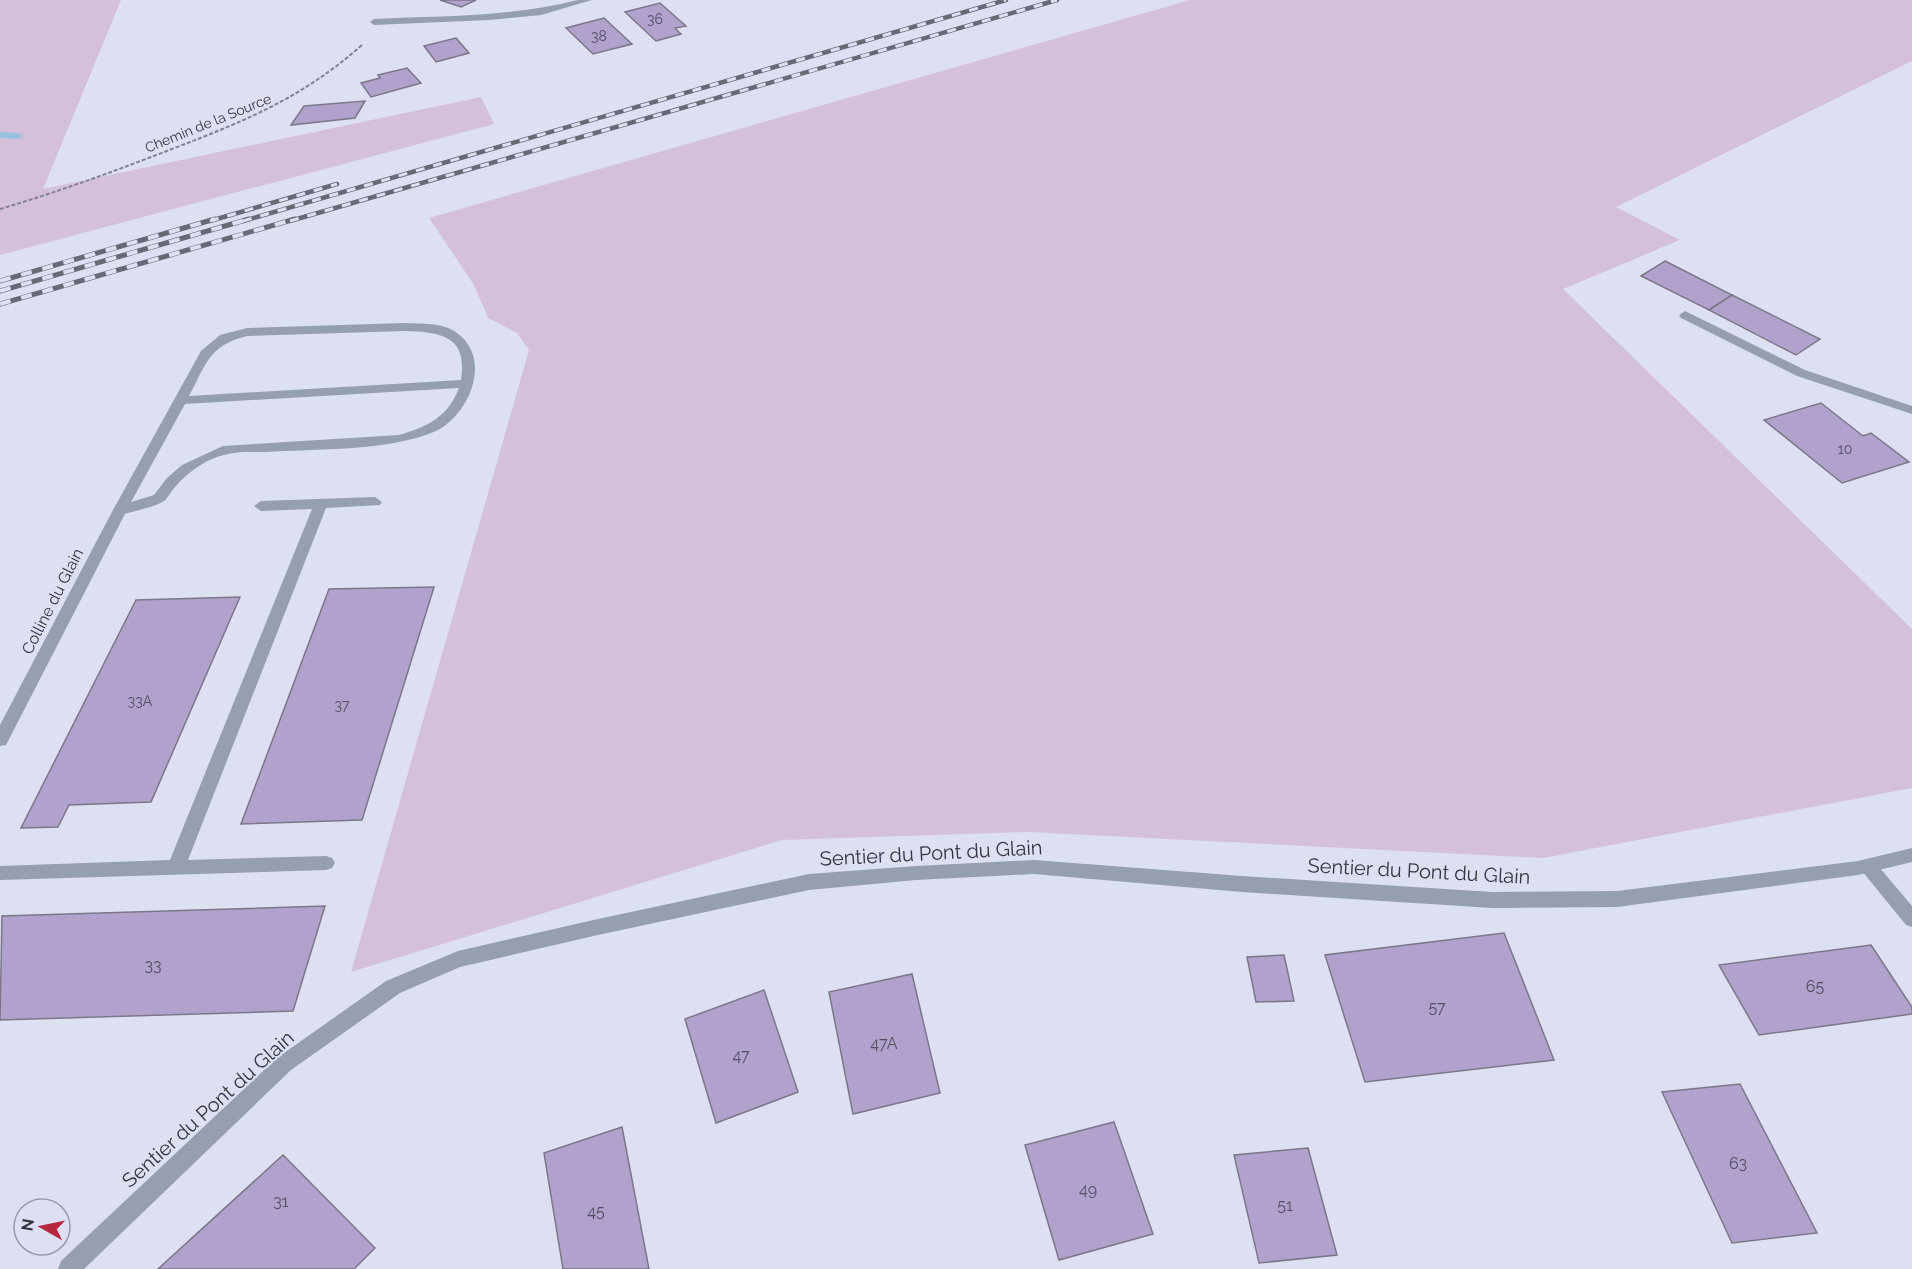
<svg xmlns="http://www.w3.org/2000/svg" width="1912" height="1269" font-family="Raleway,sans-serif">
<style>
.green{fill:#d4c1d9}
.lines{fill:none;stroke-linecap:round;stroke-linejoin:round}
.stream{fill:#98c0e0;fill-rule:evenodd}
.building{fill:#b0a2cc;stroke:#7c7787;stroke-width:1.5}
.path{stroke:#81828f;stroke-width:2;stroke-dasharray:4 2;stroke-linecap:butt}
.service{fill:#959fb1;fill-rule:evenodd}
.minor{fill:#959fb1;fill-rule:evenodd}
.rail-far1-casing{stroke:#686974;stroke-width:4.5}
.rail-casing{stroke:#686974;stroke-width:5}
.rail-far1{stroke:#dddff2;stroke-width:3;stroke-dasharray:9;stroke-linecap:butt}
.rail{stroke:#dddff2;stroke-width:4;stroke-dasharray:11;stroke-linecap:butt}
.labels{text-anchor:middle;stroke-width:4.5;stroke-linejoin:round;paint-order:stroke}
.number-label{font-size:14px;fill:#545061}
.far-street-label{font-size:14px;fill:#35353d;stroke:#dddff2}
.street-label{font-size:16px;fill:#35353d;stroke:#dddff2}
.near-number-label{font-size:16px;fill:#545061}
.near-street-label{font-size:20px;fill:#35353d;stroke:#dddff2}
</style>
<rect width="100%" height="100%" fill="#dddff2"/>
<!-- green -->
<g class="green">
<path d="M0,0H121L43,189L481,97L494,124L0,255Z"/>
<path d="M1190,0H1912V61L1616,207L1680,240L1563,289L1912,629V788L1543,858L1028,832L782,840L351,972L529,350L517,333L488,318L474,285L429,218Z"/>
</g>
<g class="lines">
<!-- stream -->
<path class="stream" d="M0,132L18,133L23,136L18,139L0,138Z"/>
</g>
<!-- building -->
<g class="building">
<path d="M440,0H476L461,7Z"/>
<path d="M660,3L686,26L675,28L681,34L656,41L625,12Z"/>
<path d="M604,18L632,44L593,54L566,28Z"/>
<path d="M456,38L469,53L436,62L424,46Z"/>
<path d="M407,68L421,83L371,97L361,83L380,78L378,75Z"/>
<path d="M365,101L355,118L291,125L304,106Z"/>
<path d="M1665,261L1732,295L1709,310L1641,276Z"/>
<path d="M1732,295L1820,339L1796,355L1709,310Z"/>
<path d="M1821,403L1863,436L1871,433L1909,462L1842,483L1764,420Z"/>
<path d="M434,587L362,820L241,824L329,589Z"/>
<path d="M240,597L151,802L69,805L58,827L21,828L136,600Z"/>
<path d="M325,906L293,1011L0,1020L2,916Z"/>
<path d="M1504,933L1554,1060L1365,1082L1325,955Z"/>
<path d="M1871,945L1912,1007V1014L1759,1035L1719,965Z"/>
<path d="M1284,955L1294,1001L1256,1002L1247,957Z"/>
<path d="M912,974L940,1093L853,1114L829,992Z"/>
<path d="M764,990L798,1092L716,1123L685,1019Z"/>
<path d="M1740,1084L1817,1233L1732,1243L1662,1092Z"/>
<path d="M1114,1122L1153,1234L1059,1260L1025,1145Z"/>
<path d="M622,1127L649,1269H563L544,1153Z"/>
<path d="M1308,1148L1337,1255L1259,1263L1234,1155Z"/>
<path d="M283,1155L375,1248L354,1269H158Z"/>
</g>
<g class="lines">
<!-- path -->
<path class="path" d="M0,209C58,192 115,171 172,149C245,121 302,98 362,45"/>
<!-- service -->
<g class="service">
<path d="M1685,311L1805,370L1912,406V414L1797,376L1681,318L1679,315Z"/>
<path d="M404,323C421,324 443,322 457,333C493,359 469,415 436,431C392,451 314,449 265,452C252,452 236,451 224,455C206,459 187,473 175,487C171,491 168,498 164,501C155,507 131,512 120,515L115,513L113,510L201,351L220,335L247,328ZM404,331C440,332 468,335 461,380L189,396C207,363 208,346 247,336ZM459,388C448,417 427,427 399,435L223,446L182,465L167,478L154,495L131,502L185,404Z"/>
<path d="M375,497L382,502L380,505L326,508L188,860L326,856L332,858L335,863L332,868L326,870L0,880V866L170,860L312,509L261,511L254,506L261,501Z"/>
<path d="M1868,859L1874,861L1912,906V927L1906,925L1862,871L1859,866L1862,861Z"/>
</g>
<!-- minor -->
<g class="minor">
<path d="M578,0H592L541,15L489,20L374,25L370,22L374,19C442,16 511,17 578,0Z"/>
<path d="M120,505L127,510L6,745L0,746V725L113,510Z"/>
<path d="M1912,848V862L1858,875L1617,907L1492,908L1242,892L1034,874L916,880L809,890L598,935L460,967L400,993L291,1070L84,1269H58L61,1261L277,1058L386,981L458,951L598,919L809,874L916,866L1034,860L1242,876L1492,892L1617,891L1858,861Z"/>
</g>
<defs>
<g id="rail-far1">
<path d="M210,221L337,184"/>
<path d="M243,221L1006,0"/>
<path d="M290,221L1057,0"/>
</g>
<g id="rail">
<path d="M0,281L215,219"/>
<path d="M0,291L249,219"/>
<path d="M0,304L295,219"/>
</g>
</defs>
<!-- rail-far1 casing -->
<use href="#rail-far1" class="rail-far1-casing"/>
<!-- rail casing -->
<use href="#rail" class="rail-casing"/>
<!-- rail-far1 -->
<use href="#rail-far1" class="rail-far1"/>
<!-- rail -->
<use href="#rail" class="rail"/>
</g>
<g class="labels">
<!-- number labels -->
<g class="number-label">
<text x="655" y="24">36</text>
<text x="599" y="41">38</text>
<text x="1845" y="454">10</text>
<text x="140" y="706">33A</text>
<text x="342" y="710">37</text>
</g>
<!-- far-street labels -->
<g class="far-street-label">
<text transform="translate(208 123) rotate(-22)" y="5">Chemin de la Source</text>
</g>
<!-- street labels -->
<g class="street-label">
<text transform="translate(52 601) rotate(-63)" y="6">Colline du Glain</text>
</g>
<!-- near-number labels -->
<g class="near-number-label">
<text x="153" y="971">33</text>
<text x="1815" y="992">65</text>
<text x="1437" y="1013">57</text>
<text x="884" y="1049">47A</text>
<text x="741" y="1061">47</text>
<text x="1738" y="1169">63</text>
<text x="1088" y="1195">49</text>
<text x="281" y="1207">31</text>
<text x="1285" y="1211">51</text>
<text x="596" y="1217">45</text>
</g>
<!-- near-street labels -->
<g class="near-street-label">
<text transform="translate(931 853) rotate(-3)" y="7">Sentier du Pont du Glain</text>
<text transform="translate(1419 871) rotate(3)" y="7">Sentier du Pont du Glain</text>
<text transform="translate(208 1109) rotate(-42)" y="7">Sentier du Pont du Glain</text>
</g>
</g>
<!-- north arrow -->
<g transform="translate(42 1227) rotate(279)"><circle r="28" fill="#dddff2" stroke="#9a9baa" stroke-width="1.5"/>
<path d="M0-4.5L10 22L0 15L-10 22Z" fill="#b7253e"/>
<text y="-9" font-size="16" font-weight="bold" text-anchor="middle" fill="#35353d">N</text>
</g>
</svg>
